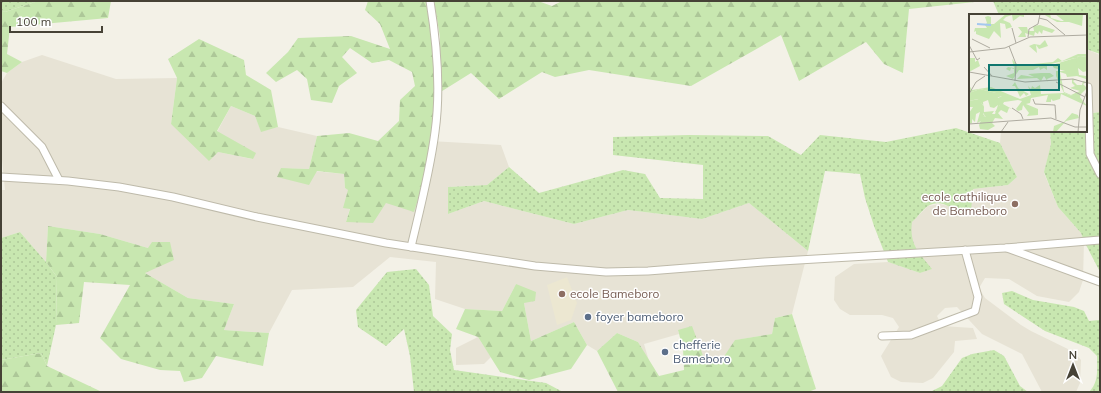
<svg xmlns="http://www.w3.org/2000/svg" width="1101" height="393" font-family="Mulish,sans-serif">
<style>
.residential{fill:#e7e3d5}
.education{fill:#ece7d1}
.green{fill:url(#green-dots)}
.forest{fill:url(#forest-firs)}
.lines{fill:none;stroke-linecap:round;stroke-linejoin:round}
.minor-casing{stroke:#bebaaa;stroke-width:9}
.minor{stroke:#fff;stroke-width:7}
.education-dot{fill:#8d6e63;stroke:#fff;stroke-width:1.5}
.service-dot{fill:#5c6f8a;stroke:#fff;stroke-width:1.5}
.labels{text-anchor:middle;stroke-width:3;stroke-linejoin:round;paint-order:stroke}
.education-label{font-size:12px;fill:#785e54;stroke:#fff;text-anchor:end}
.service-label{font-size:12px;fill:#4e5e75;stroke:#fff;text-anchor:start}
.inset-river{fill:none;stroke:#a4c8ef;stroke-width:2}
.inset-road{fill:none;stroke:#aeaba0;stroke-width:1}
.view{fill:#0f766e;fill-opacity:0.15;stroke:#0f766e;stroke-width:2}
.inset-edge{fill:none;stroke:#464236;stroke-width:2}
</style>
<defs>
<pattern id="green-dots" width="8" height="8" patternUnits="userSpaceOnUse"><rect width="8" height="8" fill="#c8e7b0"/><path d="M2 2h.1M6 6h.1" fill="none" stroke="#adc798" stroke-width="1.8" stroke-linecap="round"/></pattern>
<pattern id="forest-firs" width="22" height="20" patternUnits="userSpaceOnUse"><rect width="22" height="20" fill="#c8e7b0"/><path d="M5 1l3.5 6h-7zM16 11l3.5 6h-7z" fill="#adc798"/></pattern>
</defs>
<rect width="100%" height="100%" fill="#f3f1e7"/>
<!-- residential -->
<g class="residential">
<path d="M1086,49L1100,55V112L1086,114Z"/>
<path d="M42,55L116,79L177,78L171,124L218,152L252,159L255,153L217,132L231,106L255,116L261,131L278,127L317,136L309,169L281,168L344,174L345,188L349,190L350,208L346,222L386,203L430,141L501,145L509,167L487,185L448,187V214L484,201L574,224L628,210L702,219L749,203L808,251L792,314L775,318L772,334L736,340L719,364L705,361L678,330L679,334L644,344L649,361L638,342L617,333L597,351L587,345L574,322L531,341L524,303L516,284L502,311L465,309L435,299L436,262L390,257L353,287L292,290L269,333L224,330L234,304L188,298L145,273L148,248L100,234L48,226L46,262L20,232L1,238V190H5L1,150V83L7,73L22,62Z"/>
<path d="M1001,131H1050L1051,144L1044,173L1058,207L1081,233L1084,241L1083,280L1079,292L1069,302L1037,296L1009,279L985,278L979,288L985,298L1021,325L1031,331L1074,352L1081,360L1080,383L1076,392H1042L1022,354L982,334L957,307L945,308L937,316L942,326L973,328L977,339L955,341L954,352L933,378L923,383L901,382L891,377L881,356L899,327L893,318L882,315H850L840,309L834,300L835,277L854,264L888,262L920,273L931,269L917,251L910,234L911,223L928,206L940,204L952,207L973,189L1008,185L1017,177L1000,143Z"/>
<path d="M478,337L491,357L484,364L456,365V348Z"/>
</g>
<!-- education -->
<path class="education" d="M567,277L577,303L571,320L557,325L547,285Z"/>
<!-- green -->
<g class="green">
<path d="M1,1H38L5,12L1,10Z"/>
<path d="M993,1H1100V54L1086,49V15H999Z"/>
<path d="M1100,112V272L1084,241L1081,233L1058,207L1044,172L1051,144L1050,131H1086V114Z"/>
<path d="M956,128L1000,143L1017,177L1008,185L973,189L971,211L960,215C952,207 940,199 928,206C922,210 917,218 912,222C909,244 919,253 932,269L920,273L888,262L874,226L865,198L860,174L825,171L808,251L749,203L702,219L628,210L574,224L484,201L448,214V187L487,185L509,167L539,193L623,170L645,174L660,198L703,199V165L613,155V137L689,135L768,136L801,155L820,135L886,142Z"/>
<path d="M20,232L46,262L57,277L56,325L47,366L41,353L1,360V238Z"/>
<path d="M416,269L429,285L433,316L452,334L450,350L454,370L546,383L563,392H414L410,356L404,329L386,346L358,327L356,310L387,272Z"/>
<path d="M1012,291L1033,300L1074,307L1084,311L1089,321L1099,320L1100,319V392H1089C1099,382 1097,370 1097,356L1089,348L1045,331L1004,304L1002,293Z"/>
<path d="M994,350L1004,356L1020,386L1028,392H930L942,386L962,358L972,354Z"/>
</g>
<!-- forest -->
<g class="forest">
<path d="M38,1H111L108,18L10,27L7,54L22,62L7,73L1,71V10L5,12Z"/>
<path d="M368,1H426C429,21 434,41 435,61C438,108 429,168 414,212L386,203L373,223L346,222L350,209L343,208L348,190L345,188L344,174L317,171L309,185L277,177L281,168L309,169L317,136L349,133L378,141L399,121L400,100L415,86L412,72L389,60L372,63L350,48L342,57L357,73L339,86L332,103L311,100L307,79L297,70L276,82L266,73L288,52L298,38L351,36L390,49L380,24L365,10Z"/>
<path d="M434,1H538L552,6L562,1H984L909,9L903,73L884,64L866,42L799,81L781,35L691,86L589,70L555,77L542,72L499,99L471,73L439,93L440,37Z"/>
<path d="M199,39L244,60L246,75L271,90L278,127L261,132L255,116L231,106L217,131L256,153L253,159L218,152L209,161L171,124L177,78L168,59Z"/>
<path d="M48,226L100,234L148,248L152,242H170L174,260L145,273L188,298L234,304L224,330L269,333L263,366L216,356L202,378L184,382L180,371L160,370L121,359L100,338L130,285L84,282L79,323L56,325L57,277L46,262Z"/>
<path d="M516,284L536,292L535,301L524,303L531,341L574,322L587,345L571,369L529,380L500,372L478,337L456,329L465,309L502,311Z"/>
<path d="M792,314L816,389L808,392H618L597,351L617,333L638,342L659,376L684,370L683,349L678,330L692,326L705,361L719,364L735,340L772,334L775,318Z"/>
<path d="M41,353L47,366L102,392H1V360Z"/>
</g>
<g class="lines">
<defs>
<g id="minor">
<path d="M1088,87L1090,154L1100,174"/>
<path d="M1,106L42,147L59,180"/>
<path d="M1,177L68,181L119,187L173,197L257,217L386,243L535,266L606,272L648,271L764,262L1005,248L1100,240"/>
<path d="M411,247C420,209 430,171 435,132C441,89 437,44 430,1"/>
<path d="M1007,248L1100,282"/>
<path d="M882,336L911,335L975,311L978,297L965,250"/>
</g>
</defs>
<!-- minor casing -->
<use href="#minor" class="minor-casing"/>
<!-- minor -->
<use href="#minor" class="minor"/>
</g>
<!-- markers -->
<g class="education-dot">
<circle cx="1015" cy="204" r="4"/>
<circle cx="562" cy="294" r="4"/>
</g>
<g class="service-dot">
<circle cx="588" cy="317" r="4"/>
<circle cx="665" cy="352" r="4"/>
</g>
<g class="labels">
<!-- education labels -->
<g class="education-label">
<text x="1007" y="201">ecole cathilique<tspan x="1007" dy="14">de Bameboro</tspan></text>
<text x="570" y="298" text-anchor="start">ecole Bameboro</text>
</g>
<!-- service labels -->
<g class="service-label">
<text x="596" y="321">foyer bameboro</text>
<text x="673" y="349">chefferie<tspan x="673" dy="14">Bameboro</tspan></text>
</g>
</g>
<!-- overview -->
<g transform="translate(969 14)">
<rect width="118" height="118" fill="#f3f1e7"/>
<path d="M74,0H81L82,4L92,7H95L86,0H102L109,3L108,8H88ZM76,26L79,32L70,35L67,31L68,39L60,32L65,30L71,31ZM111,42L118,43V57L114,58L109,54L110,61L117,62V65L108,62L98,63L97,60L91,58L95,78L102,81L111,77L101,74L106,72L103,69V65H108L104,67L108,71H113L114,67L118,68L114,70L118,74L112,80L103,82L95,79L87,62V57H96L85,54L83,51L106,44L110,49L108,43ZM72,59H81L85,62L78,65L79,68L75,62L72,67L68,64L48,65L52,61L65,63L59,60ZM46,68L49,74L60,80L57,82L55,79L51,83L46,72H43ZM11,75L27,79L29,84L33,82L29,99L34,105L26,104L23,109L26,112L19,116L11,115L10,111L14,102L17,103L14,99V91L9,85L0,87V79ZM19,86L21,93L25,94L29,91L26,100H23L25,97L15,98L14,88ZM103,99L109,101L110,104L97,107L87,118H84L85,112L95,108Z" fill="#c8e7b0" fill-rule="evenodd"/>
<path d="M37,0H55V3L51,2L44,7L43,1L37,3L34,6L41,9L43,13L37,15L36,10L31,9L32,24L25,17L20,25L7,20V17L5,18L6,14H18L16,11L18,9L16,3L19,2L22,3V10H25ZM102,0H114L113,12L100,8L108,7V3L102,4ZM71,11L86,16L83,19L74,16L73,20L70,17L69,20L66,18L65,22L56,19L57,23H49L53,18L49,13H58L59,17H65L64,12ZM109,40H118V43L111,42L108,43L112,49H108L106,44L78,51V56L75,54L71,56L70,53L64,56H50L44,65L37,62L45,59V55L42,54L41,57L37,55L39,53L45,54L43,45L49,51H55L84,48L89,44L93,47ZM0,44H6V48L9,46L11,52L0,58ZM0,71L3,76L22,73L51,85L62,81L59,72L62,75L63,72L66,74L71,71L72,80L95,79L103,82L108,78L112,80L111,83L118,92L92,80L91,85L84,87L82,85V88H77L79,81L62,84L61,89L57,90L69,95V101L58,102L60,99L54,91L53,96L49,97L47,95L53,87L49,86L35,88L34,90L43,95L40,94L38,99L32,96L29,99L26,98L31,91L28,89L29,86L33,82L27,84V79L11,75L0,79ZM10,85L15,93L14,100L17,103L14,102L16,105L8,109L11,98L7,100L6,108L3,105V109L0,110V99L4,93H0V87Z" fill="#c8e7b0"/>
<path class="inset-river" d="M8,10L22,11"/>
<path class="inset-road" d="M70,4L78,6L96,21M43,14L47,29M59,23L60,15L69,10L71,0M3,25L21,34M0,31L8,46L11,44M40,32L47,50L46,67M0,38L36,34L61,23L118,21M15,53L23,62M0,58L56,68L104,65L118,69M87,68L116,83M0,80L7,68L16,62M64,85L66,90L86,91L87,105M43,94L52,100L54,105M0,110L82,104L106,113H118M32,118L39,108M109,118L111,96L118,77"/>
<path class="view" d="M20,51H90V76H20Z"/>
<rect width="118" height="118" class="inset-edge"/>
</g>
<!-- border -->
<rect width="1101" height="393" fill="none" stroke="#464236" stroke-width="4"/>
<!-- north arrow -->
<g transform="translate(1073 365)" stroke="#ffffff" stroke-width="3" paint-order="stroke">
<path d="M0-3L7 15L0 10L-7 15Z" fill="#464236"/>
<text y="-6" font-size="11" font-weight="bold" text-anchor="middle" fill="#464236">N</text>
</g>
<!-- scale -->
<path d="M10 26v6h92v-6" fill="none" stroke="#464236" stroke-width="2"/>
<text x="16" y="26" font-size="12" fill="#464236" stroke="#ffffff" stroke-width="3" paint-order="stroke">100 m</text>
</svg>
